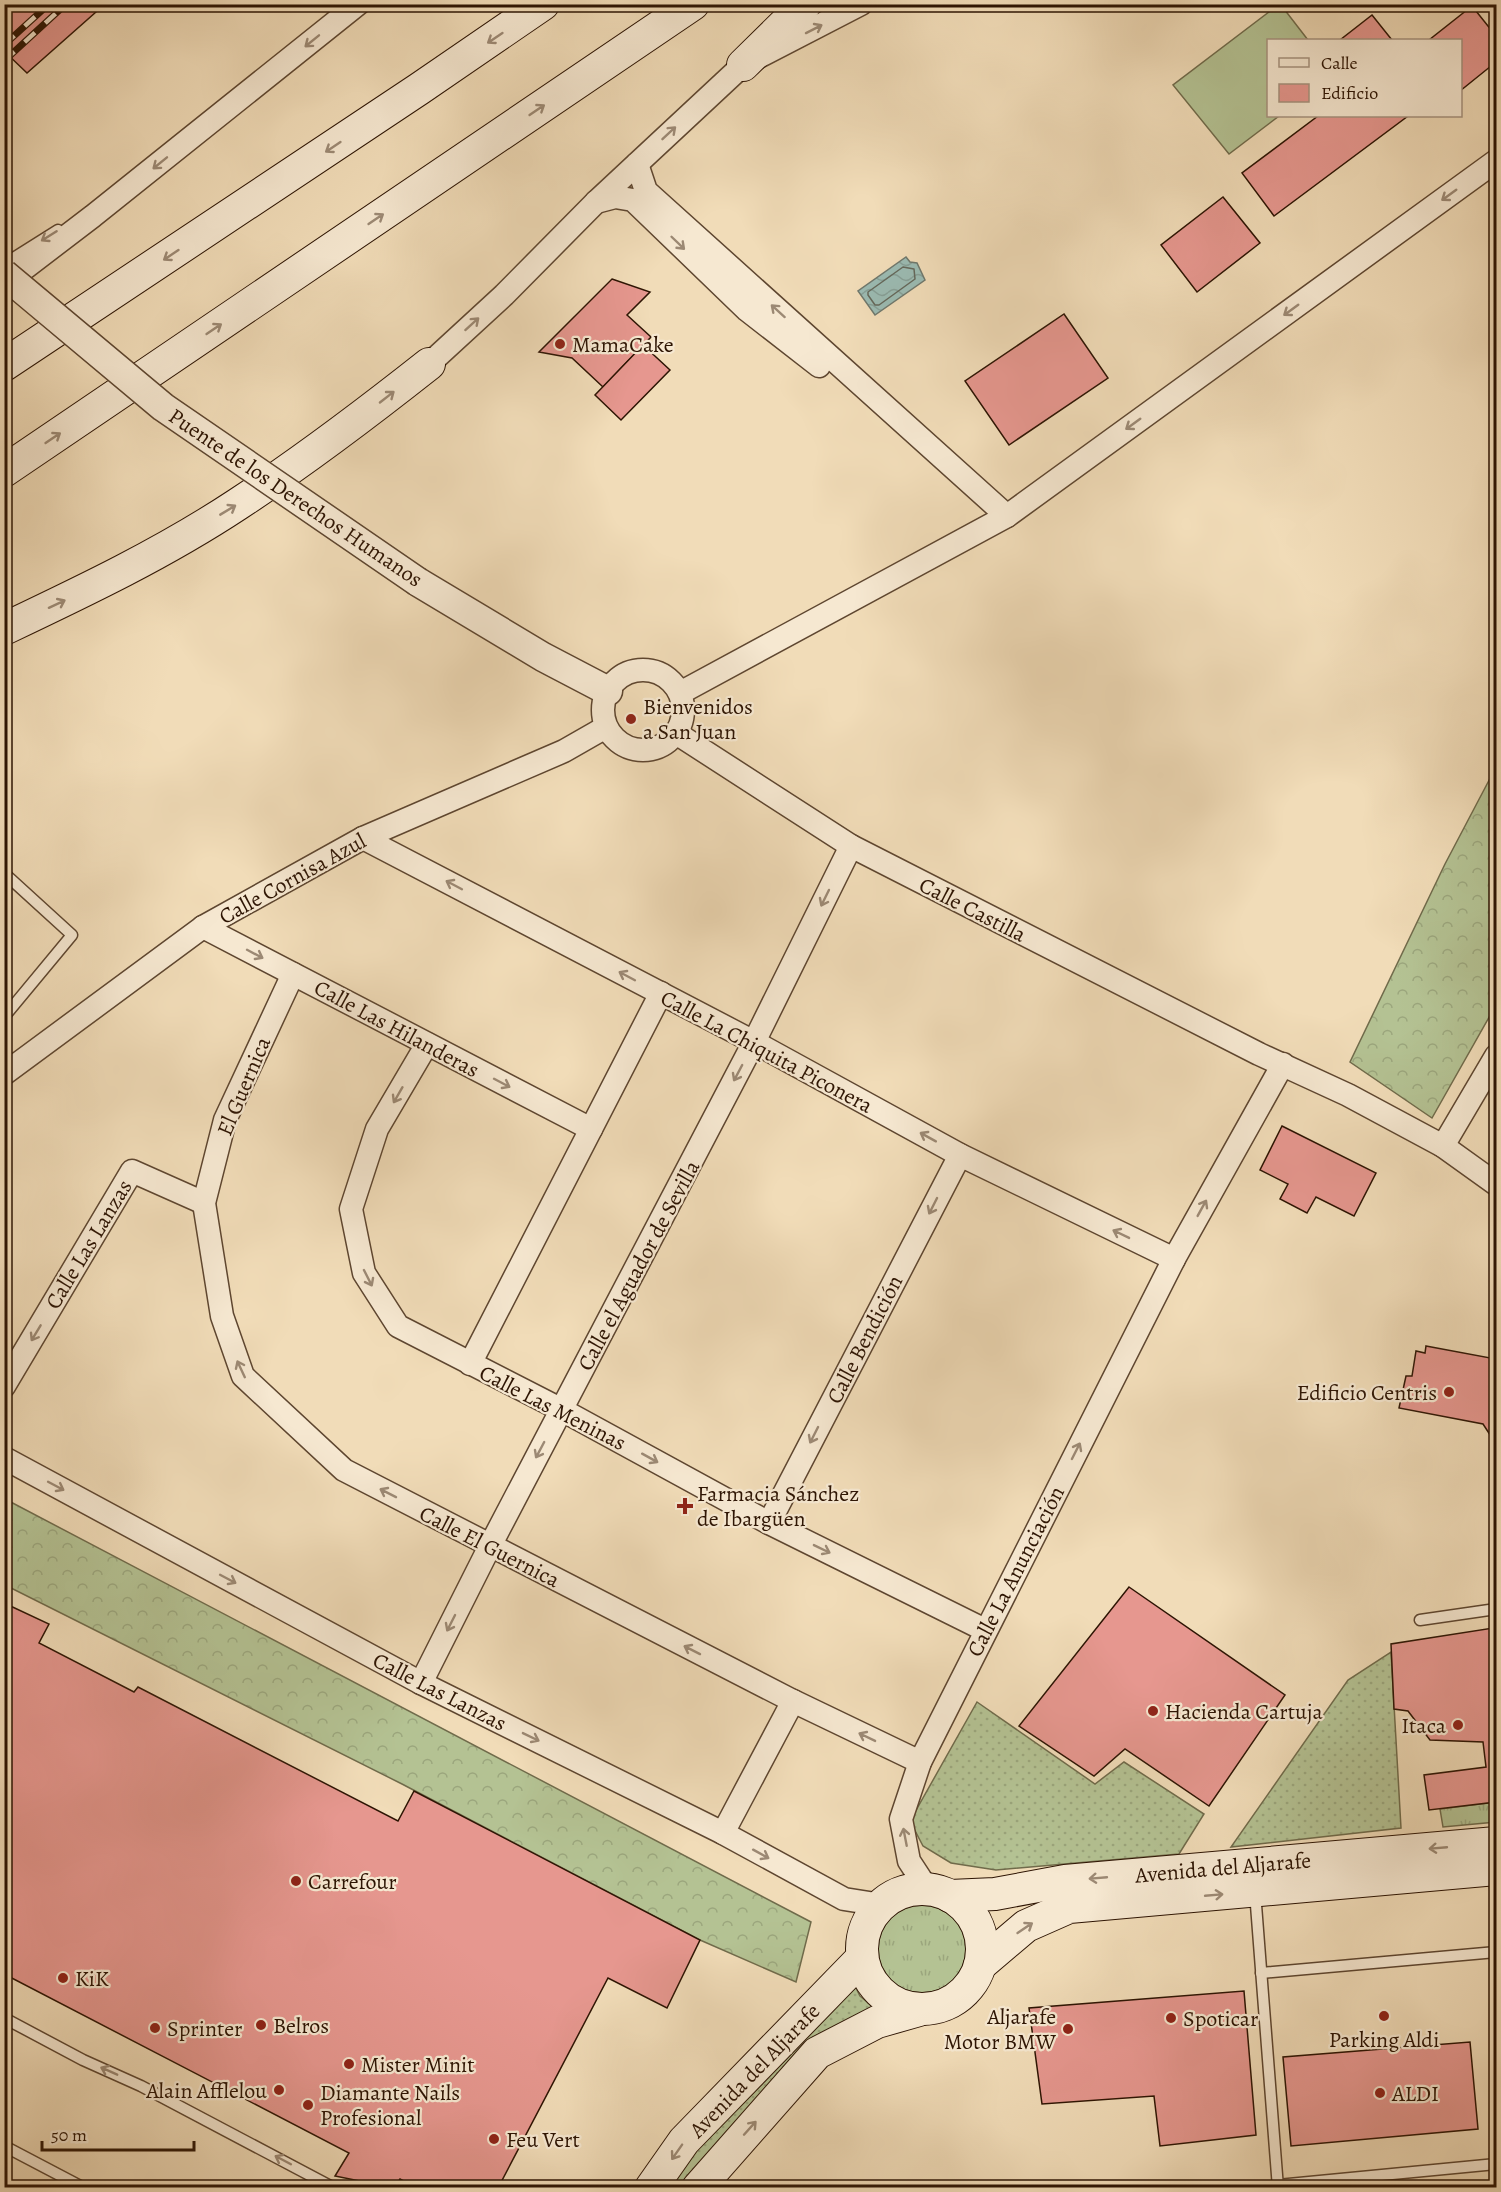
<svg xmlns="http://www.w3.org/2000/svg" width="1501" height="2192" font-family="Alegreya,serif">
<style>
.grass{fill:url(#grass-tufts);stroke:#706b4b;stroke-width:1.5}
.forest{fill:url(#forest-crowns);stroke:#706b4b;stroke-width:1.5}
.garden{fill:url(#garden-dots);stroke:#706b4b;stroke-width:1.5}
.pitch{fill:#b4c293;stroke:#706b4b;stroke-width:1.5}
.water{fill:url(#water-waves);stroke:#6f786d;stroke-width:1.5}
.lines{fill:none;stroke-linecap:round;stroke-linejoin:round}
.shore{stroke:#64685b;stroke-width:1.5}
.building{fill:#e6978f;stroke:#2d1403;stroke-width:1.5}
.service-casing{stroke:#5e4630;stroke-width:13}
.minor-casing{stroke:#5e4630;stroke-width:25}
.tertiary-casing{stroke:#5e4630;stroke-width:31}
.secondary-casing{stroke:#2d1403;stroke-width:34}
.service{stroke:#f6e8d1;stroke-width:10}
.minor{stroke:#f6e8d1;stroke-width:22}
.tertiary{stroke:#f6e8d1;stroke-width:28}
.secondary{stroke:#f6e8d1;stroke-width:32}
.rail-casing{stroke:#2d1403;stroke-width:7}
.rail{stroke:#f6e8d1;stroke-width:4.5;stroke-dasharray:14;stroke-linecap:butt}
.tertiary-bridge-casing{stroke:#5e4630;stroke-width:31;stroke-linecap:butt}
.tertiary-bridge{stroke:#f6e8d1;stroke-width:28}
.oneway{stroke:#9c8974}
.poi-dot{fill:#8f2418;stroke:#f6e8d1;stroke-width:2}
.labels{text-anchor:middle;stroke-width:4.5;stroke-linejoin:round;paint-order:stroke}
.poi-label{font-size:22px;fill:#2d1403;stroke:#f6e8d1;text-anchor:start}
.street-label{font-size:22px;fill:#2d1403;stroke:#f6e8d1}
</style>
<defs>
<pattern id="grass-tufts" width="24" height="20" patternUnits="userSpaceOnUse" patternTransform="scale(1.5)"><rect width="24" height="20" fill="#b4c293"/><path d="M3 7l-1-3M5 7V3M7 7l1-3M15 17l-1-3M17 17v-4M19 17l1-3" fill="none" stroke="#9ba67d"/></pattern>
<pattern id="forest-crowns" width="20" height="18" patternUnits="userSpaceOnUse" patternTransform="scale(1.5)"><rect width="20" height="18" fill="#b4c293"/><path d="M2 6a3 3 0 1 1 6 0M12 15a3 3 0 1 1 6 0" fill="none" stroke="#9ba67d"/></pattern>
<pattern id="garden-dots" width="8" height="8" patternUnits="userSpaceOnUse" patternTransform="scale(1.5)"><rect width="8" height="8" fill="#b4c293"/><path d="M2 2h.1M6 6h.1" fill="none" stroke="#9ba67d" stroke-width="1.8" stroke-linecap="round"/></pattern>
<pattern id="water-waves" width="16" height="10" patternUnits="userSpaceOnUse" patternTransform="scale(1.5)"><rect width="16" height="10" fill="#9bbbb3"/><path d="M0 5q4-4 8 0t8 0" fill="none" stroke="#86a098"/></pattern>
</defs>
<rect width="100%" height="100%" fill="#f1dcb8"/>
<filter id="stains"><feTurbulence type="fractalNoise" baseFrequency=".00333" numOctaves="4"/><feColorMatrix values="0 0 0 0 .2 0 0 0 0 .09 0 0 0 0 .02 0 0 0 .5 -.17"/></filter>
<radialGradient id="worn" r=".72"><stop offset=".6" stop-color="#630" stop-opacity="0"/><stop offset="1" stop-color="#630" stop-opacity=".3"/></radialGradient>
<!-- grass -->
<g class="grass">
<path d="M1496,1802V1822L1443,1827L1440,1809Z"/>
<circle cx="922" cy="1949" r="44"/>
</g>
<!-- forest -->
<g class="forest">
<path d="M1496,767V1005L1432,1118L1350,1062L1445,864Z"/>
<path d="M5,1499L811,1922L796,1982L700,1940L402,1784L5,1585Z"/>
</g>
<!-- garden -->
<g class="garden">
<path d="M1391,1652L1401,1828L1231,1847L1348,1680Z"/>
<path d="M977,1702L1095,1784L1124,1762L1204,1814L1179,1854L996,1870L951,1863L923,1846L910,1821Z"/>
<path d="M852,1980L860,1996L878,2011L683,2187L664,2188L699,2146Z"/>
</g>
<!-- pitch -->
<path class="pitch" d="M1278,5H1281L1308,40H1268V116H1279L1229,154L1173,85Z"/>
<!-- water -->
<path class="water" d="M906,257L910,262L917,263L925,280L875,315L858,291Z"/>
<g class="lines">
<!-- shore -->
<path class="shore" d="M903,267L914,269L915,279L879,305H875L868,295V292Z"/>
</g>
<!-- building -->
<g class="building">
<path d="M4,4H105L27,73L4,51Z"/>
<path d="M1472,6L1496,36V62L1460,91V40H1429Z"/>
<path d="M1372,15L1392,40H1340Z"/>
<path d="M1318,116H1408L1274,216L1242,173Z"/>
<path d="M1223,197L1260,243L1197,292L1161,245Z"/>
<path d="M612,279L650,292L627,315L651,337L603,387L572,358L539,352Z"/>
<path d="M1064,314L1108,378L1009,445L965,381Z"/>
<path d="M643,345L670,370L621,420L595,395Z"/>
<path d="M1282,1126L1376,1173L1354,1216L1316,1197L1307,1213L1280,1199L1288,1184L1260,1170Z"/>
<path d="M1426,1346L1496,1359V1444L1483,1424L1399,1408L1406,1376H1412L1416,1351L1425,1353Z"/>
<path d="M1129,1587L1285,1695L1209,1806L1125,1749L1094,1776L1019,1726Z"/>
<path d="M4,1603L49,1624L39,1643L134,1692L138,1687L398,1821L414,1791L700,1940L667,2008L608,1978L498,2188H417L400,2179L394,2188L335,2176L349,2153L4,1974Z"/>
<path d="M1493,1628L1496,1653V1802L1429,1810L1424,1775L1486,1767L1483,1742L1430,1740L1408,1711L1394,1709L1391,1644Z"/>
<path d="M1244,1991L1256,2135L1160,2146L1154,2096L1042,2104L1029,2008Z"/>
<path d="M1470,2042L1478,2129L1291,2146L1283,2057Z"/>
</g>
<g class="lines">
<defs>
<g id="service">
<path d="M4,8L9,4"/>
<path d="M4,264L58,230"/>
<path d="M4,873L72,935L4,1017"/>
<path d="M1420,1620L1496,1609"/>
<path d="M1494,1872L1496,1896"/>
<path d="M1255,1892L1278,2188"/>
<path d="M1261,1973L1496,1952"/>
<path d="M4,2018L83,2060L141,2086L334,2188"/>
<path d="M4,2146L84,2188"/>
<path d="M1278,2185L1496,2164"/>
</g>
<g id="minor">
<path d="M637,164L646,191L1007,516"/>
<path d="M596,202L615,197L633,200L747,310L819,366"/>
<path d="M4,284L93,216L358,4"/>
<path d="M429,364L504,295L596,202L743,65L861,4"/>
<circle cx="643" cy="710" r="40"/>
<path d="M680,693L1007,516L1496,161"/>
<path d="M676,733L851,846L1259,1054L1348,1095L1443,1146L1496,1184"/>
<path d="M363,838L754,1042L960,1155L1174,1259"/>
<path d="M203,927L591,1129"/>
<path d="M293,974L225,1120L204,1203L222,1316L243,1376L344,1470L793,1701L920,1762"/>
<path d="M427,1044L377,1129L351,1209L364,1273L398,1326L562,1410L769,1523L985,1630"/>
<path d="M4,1074L203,927L363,838L564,751L606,727"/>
<path d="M1443,1146L1496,1056"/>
<path d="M470,1364L661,993"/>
<path d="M4,1386L132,1171L204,1203"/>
<path d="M4,1458L421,1683L723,1833L844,1899L882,1905"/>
<path d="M769,1523L960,1155"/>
<path d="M421,1683L490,1546L754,1042L851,846"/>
<path d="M723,1833L793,1701"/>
<path d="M928,1890L909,1861L901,1819L920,1762L1174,1259L1283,1064"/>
</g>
<path id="tertiary" d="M418,582L543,657L608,691"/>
<g id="secondary">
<path d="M743,65L805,4"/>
<path d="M4,365L419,89L543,4"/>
<path d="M4,471L693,4"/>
<path d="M4,629C84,591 164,553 238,504C304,461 367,413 429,364"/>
<circle cx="922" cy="1949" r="60"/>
<path d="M950,1896L995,1894L1065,1881L1496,1843"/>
<path d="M980,1965L1026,1926L1069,1907L1496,1869"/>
<path d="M651,2188L684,2141L862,1958"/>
<path d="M698,2188L817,2053L877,2022L919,2010"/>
</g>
</defs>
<!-- service casing -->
<use href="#service" class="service-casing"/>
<!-- minor casing -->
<use href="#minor" class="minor-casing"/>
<!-- tertiary casing -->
<use href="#tertiary" class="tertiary-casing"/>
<!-- secondary casing -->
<use href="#secondary" class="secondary-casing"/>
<!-- service -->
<use href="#service" class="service"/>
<!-- minor -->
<use href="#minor" class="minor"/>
<!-- tertiary -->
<use href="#tertiary" class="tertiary"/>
<!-- secondary -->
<use href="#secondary" class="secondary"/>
<defs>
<g id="rail">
<path d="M4,45L49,4"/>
<path d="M4,61L66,4"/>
</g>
</defs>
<!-- rail casing -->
<use href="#rail" class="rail-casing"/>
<!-- rail -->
<use href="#rail" class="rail"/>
<defs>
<path id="tertiary-bridge" d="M4,274L163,407L418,582"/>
</defs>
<!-- tertiary-bridge casing -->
<use href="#tertiary-bridge" class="tertiary-bridge-casing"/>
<!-- tertiary-bridge -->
<use href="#tertiary-bridge" class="tertiary-bridge"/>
</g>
<!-- one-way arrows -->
<defs><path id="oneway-shaft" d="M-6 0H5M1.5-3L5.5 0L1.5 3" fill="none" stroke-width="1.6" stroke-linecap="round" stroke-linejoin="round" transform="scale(1.5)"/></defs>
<g class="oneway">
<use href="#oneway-shaft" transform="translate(814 29) rotate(-27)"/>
<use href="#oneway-shaft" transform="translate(495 38) rotate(146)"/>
<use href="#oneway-shaft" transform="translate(312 41) rotate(141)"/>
<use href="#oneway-shaft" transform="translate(537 110) rotate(-34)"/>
<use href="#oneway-shaft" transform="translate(669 133) rotate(-43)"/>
<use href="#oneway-shaft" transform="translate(333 147) rotate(146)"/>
<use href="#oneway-shaft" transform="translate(160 163) rotate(141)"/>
<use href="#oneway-shaft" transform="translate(1449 195) rotate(144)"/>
<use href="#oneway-shaft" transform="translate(376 219) rotate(-34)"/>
<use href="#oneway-shaft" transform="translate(49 236) rotate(148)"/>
<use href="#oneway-shaft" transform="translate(678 243) rotate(44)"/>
<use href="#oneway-shaft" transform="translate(171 255) rotate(146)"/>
<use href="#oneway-shaft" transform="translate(1291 310) rotate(144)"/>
<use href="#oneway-shaft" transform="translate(778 311) rotate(-138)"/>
<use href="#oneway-shaft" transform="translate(472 324) rotate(-42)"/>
<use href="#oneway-shaft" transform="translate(214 329) rotate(-34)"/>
<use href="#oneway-shaft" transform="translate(387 397) rotate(-38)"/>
<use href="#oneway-shaft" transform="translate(1133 424) rotate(144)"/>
<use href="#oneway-shaft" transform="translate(53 438) rotate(-34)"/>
<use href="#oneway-shaft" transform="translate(228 510) rotate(-31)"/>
<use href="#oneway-shaft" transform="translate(57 604) rotate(-25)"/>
<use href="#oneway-shaft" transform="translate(454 885) rotate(-152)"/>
<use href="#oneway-shaft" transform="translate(825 898) rotate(116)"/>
<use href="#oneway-shaft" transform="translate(255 954) rotate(28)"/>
<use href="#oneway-shaft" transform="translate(627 976) rotate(-152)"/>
<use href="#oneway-shaft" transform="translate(738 1073) rotate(118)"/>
<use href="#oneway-shaft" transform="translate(502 1083) rotate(28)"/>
<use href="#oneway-shaft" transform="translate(398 1095) rotate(120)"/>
<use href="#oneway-shaft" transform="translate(928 1137) rotate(-151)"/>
<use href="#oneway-shaft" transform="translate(933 1206) rotate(117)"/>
<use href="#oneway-shaft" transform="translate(1202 1208) rotate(-61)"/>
<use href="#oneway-shaft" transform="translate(1121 1234) rotate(-154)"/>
<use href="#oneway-shaft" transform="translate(368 1278) rotate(63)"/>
<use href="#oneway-shaft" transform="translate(36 1333) rotate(121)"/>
<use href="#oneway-shaft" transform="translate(241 1369) rotate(-115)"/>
<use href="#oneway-shaft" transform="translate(814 1435) rotate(117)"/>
<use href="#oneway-shaft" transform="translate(540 1450) rotate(118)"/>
<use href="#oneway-shaft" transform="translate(1076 1451) rotate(-63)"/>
<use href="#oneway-shaft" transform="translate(650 1458) rotate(29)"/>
<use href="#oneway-shaft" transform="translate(56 1486) rotate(28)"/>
<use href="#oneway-shaft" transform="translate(388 1493) rotate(-153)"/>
<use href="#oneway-shaft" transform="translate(822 1549) rotate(26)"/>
<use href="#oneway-shaft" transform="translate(228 1579) rotate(28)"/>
<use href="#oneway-shaft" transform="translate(451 1623) rotate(117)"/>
<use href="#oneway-shaft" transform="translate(692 1650) rotate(-153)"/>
<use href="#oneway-shaft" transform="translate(531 1737) rotate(26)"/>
<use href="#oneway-shaft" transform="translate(867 1737) rotate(-154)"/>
<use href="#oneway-shaft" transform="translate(905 1837) rotate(-101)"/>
<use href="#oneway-shaft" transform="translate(1438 1848) rotate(175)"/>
<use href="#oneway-shaft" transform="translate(761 1854) rotate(29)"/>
<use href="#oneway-shaft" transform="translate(1098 1878) rotate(175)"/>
<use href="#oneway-shaft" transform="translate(1214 1895) rotate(-5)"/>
<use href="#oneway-shaft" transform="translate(1025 1928) rotate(-34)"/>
<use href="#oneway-shaft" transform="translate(109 2071) rotate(-156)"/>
<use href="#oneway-shaft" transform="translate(750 2128) rotate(-48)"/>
<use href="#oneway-shaft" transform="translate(677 2152) rotate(125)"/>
<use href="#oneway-shaft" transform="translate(283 2160) rotate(-152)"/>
</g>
<!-- markers -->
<g class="poi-dot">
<circle cx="560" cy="344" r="6"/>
<circle cx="631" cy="719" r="6"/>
<circle cx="1449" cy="1392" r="6"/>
<path d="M682 1497h6v6h6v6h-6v6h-6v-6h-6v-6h6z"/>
<circle cx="1153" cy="1711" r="6"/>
<circle cx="1458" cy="1725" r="6"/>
<circle cx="296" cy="1881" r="6"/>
<circle cx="63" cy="1978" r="6"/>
<circle cx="1384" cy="2016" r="6"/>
<circle cx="1171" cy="2018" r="6"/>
<circle cx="261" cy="2025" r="6"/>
<circle cx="155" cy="2028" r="6"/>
<circle cx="1068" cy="2029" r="6"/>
<circle cx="349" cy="2064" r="6"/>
<circle cx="279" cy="2090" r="6"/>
<circle cx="1380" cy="2093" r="6"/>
<circle cx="308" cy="2105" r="6"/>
<circle cx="494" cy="2139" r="6"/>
</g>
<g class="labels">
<!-- poi labels -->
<g class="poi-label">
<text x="572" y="352">MamaCake</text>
<text x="643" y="714">Bienvenidos<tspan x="643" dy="25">a San Juan</tspan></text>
<text x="1437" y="1400" text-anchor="end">Edificio Centris</text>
<text x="697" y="1501">Farmacia Sánchez<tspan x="697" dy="25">de Ibargüen</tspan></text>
<text x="1165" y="1719">Hacienda Cartuja</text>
<text x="1446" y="1733" text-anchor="end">Itaca</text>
<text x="308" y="1889">Carrefour</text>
<text x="75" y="1986">KiK</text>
<text x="1056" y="2024" text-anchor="end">Aljarafe<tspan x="1056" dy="25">Motor BMW</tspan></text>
<text x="1183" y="2026">Spoticar</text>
<text x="273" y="2033">Belros</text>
<text x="167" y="2036">Sprinter</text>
<text x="1384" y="2047" text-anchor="middle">Parking Aldi</text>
<text x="361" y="2072">Mister Minit</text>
<text x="267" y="2098" text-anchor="end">Alain Afflelou</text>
<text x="320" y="2100">Diamante Nails<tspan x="320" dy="25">Profesional</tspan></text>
<text x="1392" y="2101">ALDI</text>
<text x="506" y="2147">Feu Vert</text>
</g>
<!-- street labels -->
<g class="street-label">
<text transform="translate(296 497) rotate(34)" y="8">Puente de los Derechos Humanos</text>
<text transform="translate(292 878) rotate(-29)" y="8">Calle Cornisa Azul</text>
<text transform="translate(973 909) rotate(27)" y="8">Calle Castilla</text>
<text transform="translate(397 1028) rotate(28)" y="8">Calle Las Hilanderas</text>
<text transform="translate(767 1051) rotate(28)" y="8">Calle La Chiquita Piconera</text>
<text transform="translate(243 1086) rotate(-67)" y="8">El Guernica</text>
<text transform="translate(88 1244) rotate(-59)" y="8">Calle Las Lanzas</text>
<text transform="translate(638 1265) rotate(-62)" y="8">Calle el Aguador de Sevilla</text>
<text transform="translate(864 1339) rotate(-63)" y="8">Calle Bendición</text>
<text transform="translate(553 1407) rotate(27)" y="8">Calle Las Meninas</text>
<text transform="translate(490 1546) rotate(27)" y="8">Calle El Guernica</text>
<text transform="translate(1015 1571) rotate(-63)" y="8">Calle La Anunciación</text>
<text transform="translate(440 1691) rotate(27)" y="8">Calle Las Lanzas</text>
<text transform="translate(1223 1867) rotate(-5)" y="8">Avenida del Aljarafe</text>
<text transform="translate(754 2070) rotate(-46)" y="8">Avenida del Aljarafe</text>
</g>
</g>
<!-- margin -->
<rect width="1501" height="2192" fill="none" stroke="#f1dcb8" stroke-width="24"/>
<rect x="6" y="6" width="1489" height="2180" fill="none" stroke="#2d1403" stroke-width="3"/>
<rect x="12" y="12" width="1477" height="2168" fill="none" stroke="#2d1403" stroke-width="1.5"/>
<!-- legend -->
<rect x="1267" y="39" width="195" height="78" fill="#f6e8d1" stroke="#a6937f" stroke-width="1.5"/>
<rect x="1279" y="58" width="30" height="9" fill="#f6e8d1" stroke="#a6937f" stroke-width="1.5"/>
<text x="1321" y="69" font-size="18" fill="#2d1403">Calle</text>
<rect x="1279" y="84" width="30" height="18" fill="#e6978f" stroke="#a6937f" stroke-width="1.5"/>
<text x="1321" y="99" font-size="18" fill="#2d1403">Edificio</text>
<!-- scale -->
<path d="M42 2141v9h152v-9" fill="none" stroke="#2d1403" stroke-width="3"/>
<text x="51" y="2141" font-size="18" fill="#2d1403" stroke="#f6e8d1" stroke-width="4.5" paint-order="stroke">50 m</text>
<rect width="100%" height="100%" filter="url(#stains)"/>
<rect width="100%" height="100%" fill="url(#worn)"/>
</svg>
